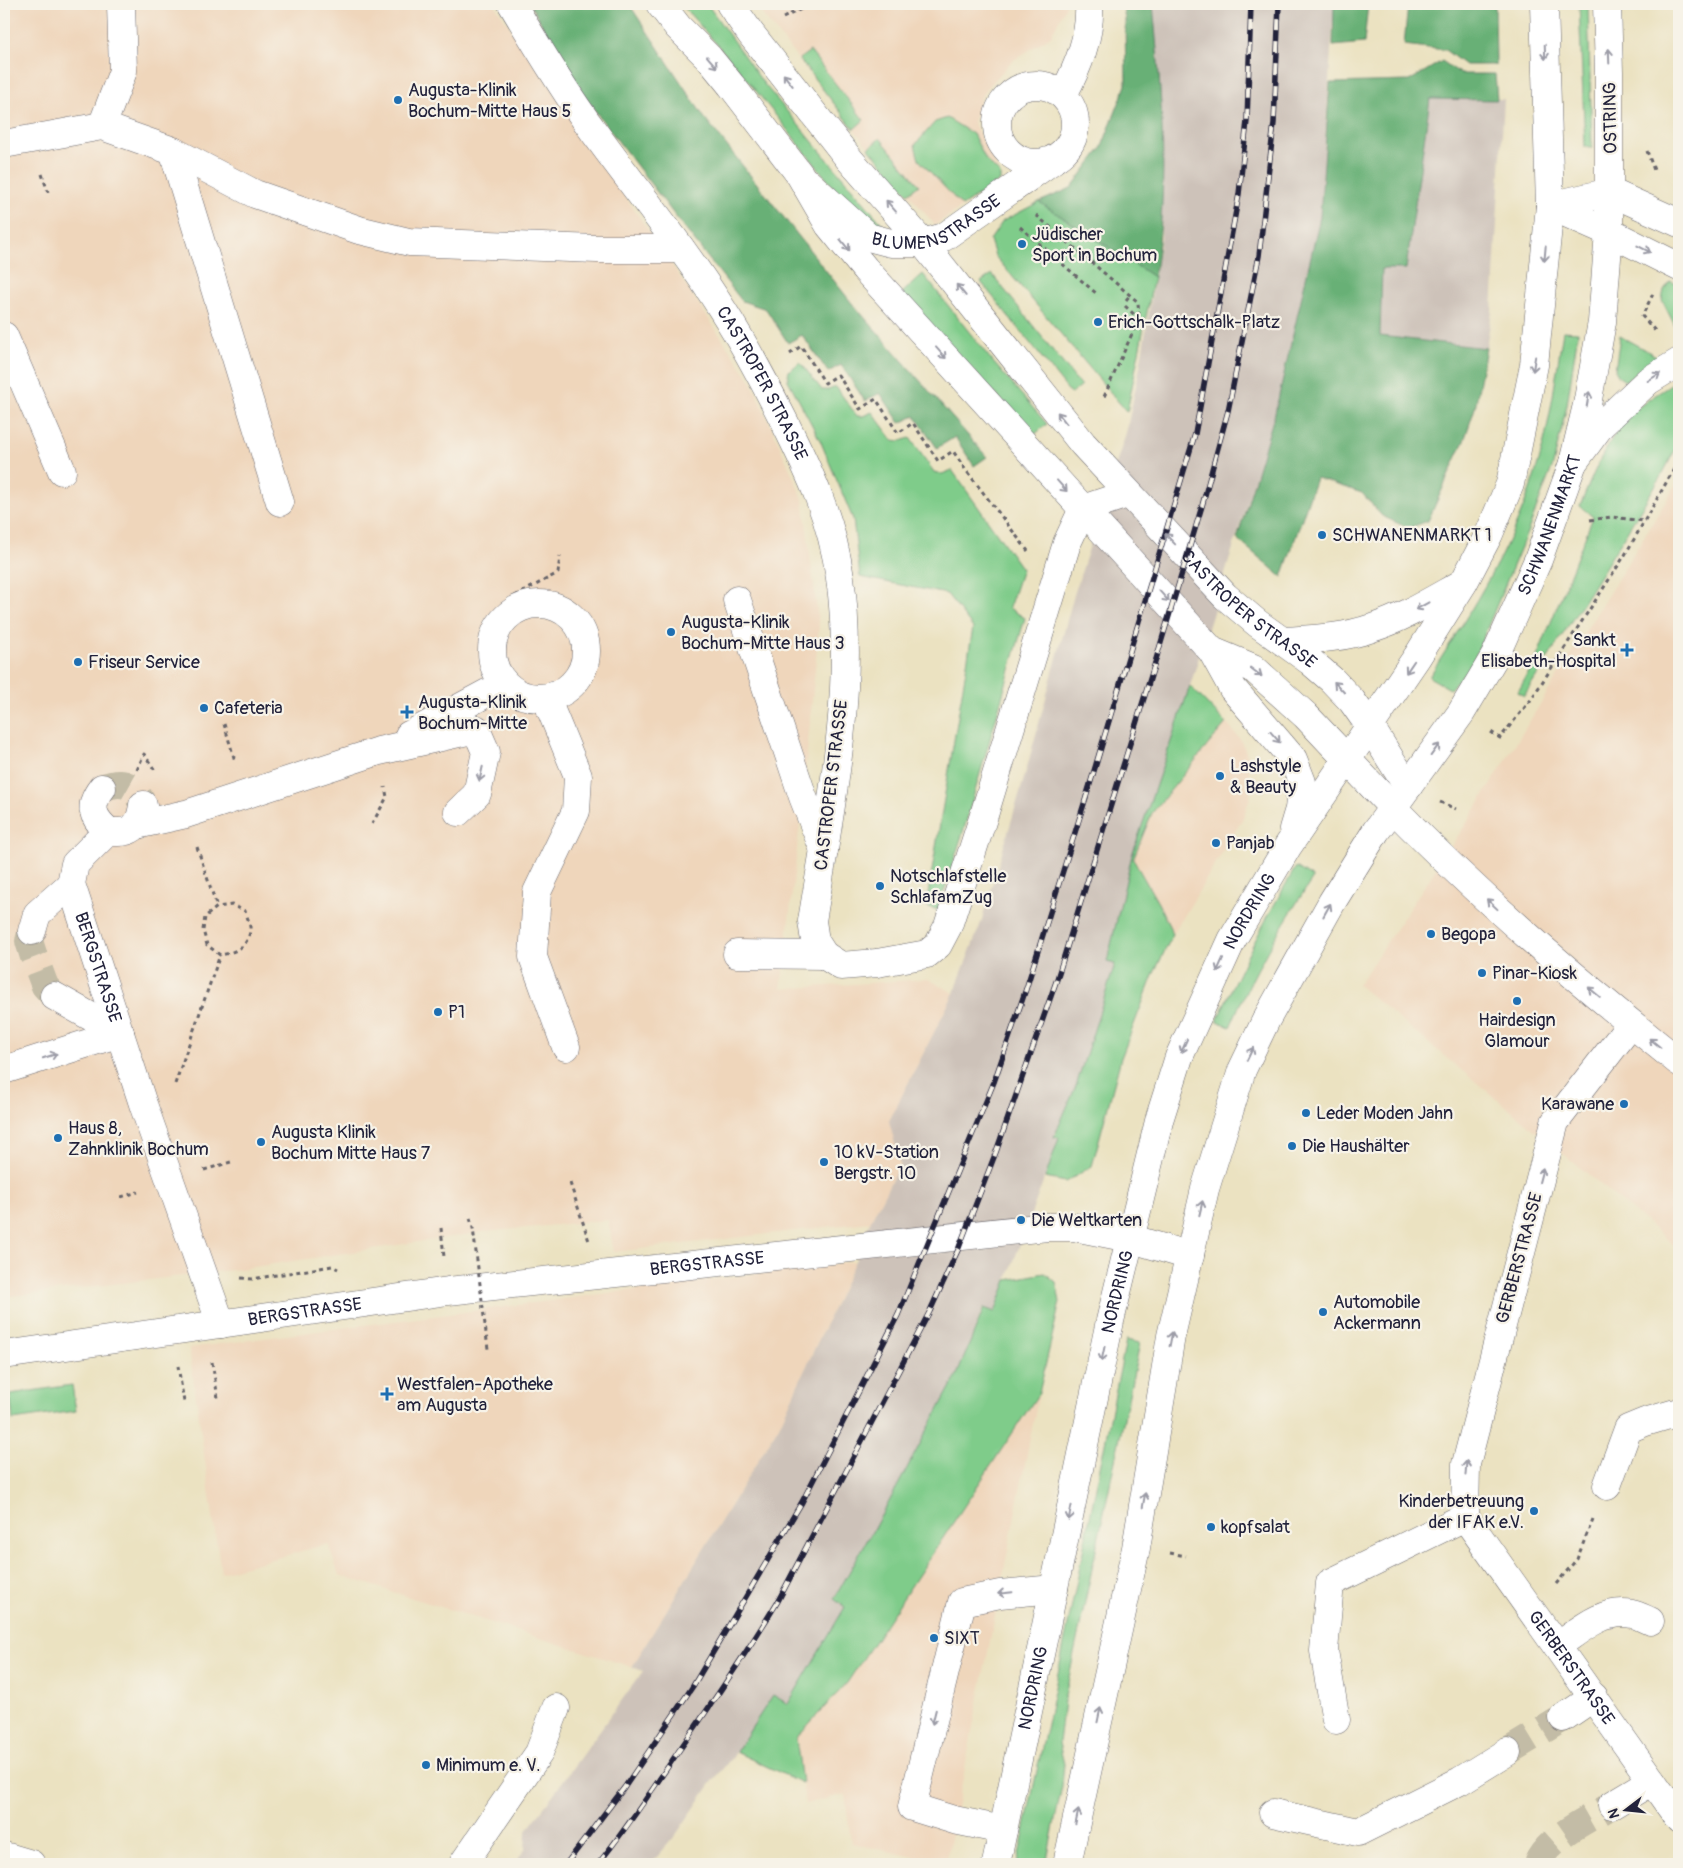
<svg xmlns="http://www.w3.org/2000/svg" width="1683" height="1868" font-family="Pangolin,sans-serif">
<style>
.built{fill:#efd6bb}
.industrial{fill:#cdc2b9}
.green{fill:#7fcc8a;stroke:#507762}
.forest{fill:#67b076;stroke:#446958}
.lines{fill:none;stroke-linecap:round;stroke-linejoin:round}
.minor-tunnel{stroke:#c3bca6;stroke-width:28;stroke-dasharray:28 14;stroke-linecap:butt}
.minor-casing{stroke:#68656a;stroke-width:29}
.major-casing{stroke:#68656a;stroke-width:29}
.path{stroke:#68656a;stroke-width:3;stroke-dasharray:4 4;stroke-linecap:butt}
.minor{stroke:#fff;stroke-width:28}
.major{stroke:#fff;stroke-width:28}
.rail-casing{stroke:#22223b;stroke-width:5.5}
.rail{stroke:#f7f3e8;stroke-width:4;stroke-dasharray:11;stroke-linecap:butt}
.path-bridge{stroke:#68656a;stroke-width:3;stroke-dasharray:4 4;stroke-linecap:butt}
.oneway{stroke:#9c9ca7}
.poi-dot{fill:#1f6fb2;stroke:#f7f3e8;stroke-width:2}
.labels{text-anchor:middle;stroke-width:4.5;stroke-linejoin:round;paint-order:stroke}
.poi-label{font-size:18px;fill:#22223b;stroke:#f7f3e8;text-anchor:start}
.street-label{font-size:18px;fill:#22223b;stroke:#f7f3e8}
</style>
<rect width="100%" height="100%" fill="#f7f3e8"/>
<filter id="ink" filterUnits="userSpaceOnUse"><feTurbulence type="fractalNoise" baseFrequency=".02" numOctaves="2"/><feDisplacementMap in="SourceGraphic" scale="10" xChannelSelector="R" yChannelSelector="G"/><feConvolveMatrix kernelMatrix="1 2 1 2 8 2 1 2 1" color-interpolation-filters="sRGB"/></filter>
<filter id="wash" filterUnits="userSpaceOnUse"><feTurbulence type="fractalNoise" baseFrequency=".0096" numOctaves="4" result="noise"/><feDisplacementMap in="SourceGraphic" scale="20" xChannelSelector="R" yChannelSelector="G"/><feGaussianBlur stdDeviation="1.12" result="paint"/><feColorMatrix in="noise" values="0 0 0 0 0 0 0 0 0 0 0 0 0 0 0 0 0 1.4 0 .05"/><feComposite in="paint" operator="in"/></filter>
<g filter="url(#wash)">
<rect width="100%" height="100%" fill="#ebe2c1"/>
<!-- built -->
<g class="built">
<path d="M4,4H494L751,381L803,499L819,626L803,797L781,989L928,979L954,993L890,1120L900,1164L870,1222L614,1252L608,1220L483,1232L241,1269L4,1297Z"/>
<path d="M754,4H1067L1051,36L1011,62L983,93L973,122L1000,174V181L935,225L869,148Z"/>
<path d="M1679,480V1249L1358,985L1468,821Z"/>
<path d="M1226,723L1240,739L1246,752L1251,784L1250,798L1242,820L1173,934L1158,903L1133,859L1152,813Z"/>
<path d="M855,1261L779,1426L632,1667L339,1575L328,1544L221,1573L189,1348Z"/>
<path d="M1039,1393L946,1864L851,1843L845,1794L805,1804L796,1738L847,1683Z"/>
</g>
<!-- industrial -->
<g class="industrial">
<path d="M1153,4H1334L1320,217L1275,413L1190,686L1132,855L1107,961L1115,964L1076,1086L1054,1136L1059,1138L995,1312L983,1308L957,1375L890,1500L834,1599L845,1607L788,1704L773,1695L736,1752L710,1785L675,1836L651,1864H514L525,1850L526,1832L643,1671L632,1667L779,1426L855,1261L870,1222L900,1164L889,1121L954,993L981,923L1023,782L1074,595L1126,433L1140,367L1161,238L1163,134Z"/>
<path d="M1430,99H1504L1492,311L1486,348L1380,336L1382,269H1406Z"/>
</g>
<!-- green -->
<g class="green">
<path d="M681,4H707L764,84L883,225L880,226L862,219L838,193L736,66Z"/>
<path d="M1579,4H1588L1592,147H1585Z"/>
<path d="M810,51L864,120L854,129L799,59Z"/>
<path d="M947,118L973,134L986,160L1000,174V181L962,206L919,160L915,145L935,122Z"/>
<path d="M880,138L919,185L908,194L869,148Z"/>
<path d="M1039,202L1154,277L1127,412L995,256L990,240L1003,221Z"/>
<path d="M923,274L993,362L1047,424L1034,435L901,294Z"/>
<path d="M992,274L1081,386L1071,394L981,282Z"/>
<path d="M1670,281L1679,285V334L1662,300L1664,290Z"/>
<path d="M1563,331L1578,332L1567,405L1553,465L1529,528L1475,657L1466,671L1450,689L1429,677C1472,610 1517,539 1539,461C1551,419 1556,374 1563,331Z"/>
<path d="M1620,336L1658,357L1629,379L1625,381L1619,377L1615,370Z"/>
<path d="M800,362L822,390H828L836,387L857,416H863L872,412L893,440L900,441L910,438L934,472L942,474L952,470L1022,569L1009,608L1025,618L964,829L938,910L926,906L973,628L947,594L860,577L853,519L820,440L788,380V372Z"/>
<path d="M1674,383L1679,396L1676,448L1663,473L1601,574L1524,696L1518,692L1537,657L1593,517L1580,506C1593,474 1606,441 1630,415C1643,402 1659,393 1674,383Z"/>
<path d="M1190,686L1226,723L1152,813L1133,859L1158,903L1173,934L1154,973L1121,1058L1092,1166L1066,1182L1045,1178L1059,1138L1054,1137L1076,1086L1115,964L1107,962L1132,855Z"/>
<path d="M1296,867L1313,878C1281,926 1252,974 1230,1027L1217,1021C1240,968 1266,917 1296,867Z"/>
<path d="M1045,1273L1056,1282L1060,1302L1039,1393L847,1683L796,1738L802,1783L736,1752L773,1695L788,1704L845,1607L834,1599L890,1500L957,1375L984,1308L995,1312L1007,1280Z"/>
<path d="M1126,1340L1140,1343L1064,1701L1059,1743L1064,1764L1062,1786L1046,1864H1017L1061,1659Z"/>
<path d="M72,1385L76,1411L13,1420L10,1394Z"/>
</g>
<!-- forest -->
<g class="forest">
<path d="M530,4H629L704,117L851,302L987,457L974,466L955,437L937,448L915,416L900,423L880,393L865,401L841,365L828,372L802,335L788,343L766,309L742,301L682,225L583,95Z"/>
<path d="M1122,4H1153C1161,95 1170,186 1154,277L1039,202L1071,188L1101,149L1126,85L1125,18Z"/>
<path d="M1334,4H1368L1364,43L1333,46Z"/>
<path d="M1408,4H1495L1496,65H1465L1445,50L1404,45Z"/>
<path d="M1442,61L1461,74H1495L1497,100L1430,99L1406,269H1382L1380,336L1486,348L1475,408L1464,441L1428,521L1408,528L1382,516L1362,493L1316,478L1282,577L1237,539L1275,413L1320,217L1330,83L1409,81Z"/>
</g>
</g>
<g filter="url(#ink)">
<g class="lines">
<!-- minor-tunnel -->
<g class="minor-tunnel">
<path d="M102,788C124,779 134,785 143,805"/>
<path d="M32,931L29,941L34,957L45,986L54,996"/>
<path d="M1507,1752L1563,1718"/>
<path d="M1537,1864C1548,1837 1588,1820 1612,1805"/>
</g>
<defs>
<g id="minor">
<path id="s1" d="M512,4C538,48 564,91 594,132C637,191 684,248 722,309C745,345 765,383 784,421C810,473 832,519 840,578C856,689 830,811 812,921L815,941L824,955L841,966L877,963L927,954L938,945L948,926L984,815L1067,543L1083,509L1127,494"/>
<circle cx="1036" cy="124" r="39"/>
<path d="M1063,95C1078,67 1091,36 1089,4"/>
<path d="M102,126L123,71L121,4"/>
<path d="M4,144L102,126L173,151L280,502"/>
<path d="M173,151L255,194L359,230L409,242L597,249H681"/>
<path id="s2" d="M808,183L868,237L891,243H923L944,237L1053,160"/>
<path d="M1550,206L1609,232L1679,267"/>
<path d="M1550,206L1610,192L1679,223"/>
<path d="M4,336L62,471"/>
<path d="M1573,463L1601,425L1648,381L1679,362"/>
<path d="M737,600L803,797L824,850"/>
<circle cx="539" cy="651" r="47"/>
<path d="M546,698L578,776L576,811L537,892L533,957L566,1047"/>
<path d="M409,735L487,693L512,690"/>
<path d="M102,788C88,806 92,817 108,831"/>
<path id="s3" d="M143,805C140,828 130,835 108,831L75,864L71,884L144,1107L221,1324"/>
<path d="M1393,808C1482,900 1579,982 1679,1062"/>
<path d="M136,825L186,814L379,751L476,729L486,752L477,794L458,812"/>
<path d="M32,931L37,914L71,884"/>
<path d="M737,954L824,955"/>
<path d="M54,996L120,1033"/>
<path id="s4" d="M1631,1024L1555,1122L1466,1464L1465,1517L1679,1819"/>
<path d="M4,1070L120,1033"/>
<path id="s5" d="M4,1355L448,1291L1047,1227H1074L1129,1238L1190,1256"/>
<path d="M1607,1486L1628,1429L1645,1422L1679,1412"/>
<path d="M1557,1646C1579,1631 1603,1608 1632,1614C1638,1615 1645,1619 1650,1621"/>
<path d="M1563,1718L1594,1697"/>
<path d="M1336,1720L1324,1651L1330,1583L1465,1517"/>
<path d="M1612,1805L1652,1781"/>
<path d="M1273,1813L1358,1832L1460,1781L1507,1752"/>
<path d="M1003,1830L954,1820L912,1807L962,1602L1000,1594L1054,1589"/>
<path d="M4,1856L31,1864"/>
<path d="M463,1864L539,1753L556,1708"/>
</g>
<g id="major">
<path d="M660,4L678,27L709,58L731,85L800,175L829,225L865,269L1083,509L1212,651L1253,668L1305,715L1393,808"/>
<path id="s6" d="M730,4L751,34L850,160L923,243L1083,444L1225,596L1257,623L1310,661L1332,680L1352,701L1369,725L1408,787"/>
<path d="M1284,641C1313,639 1344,638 1372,628C1404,618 1434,599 1463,583"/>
<path d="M1212,651L1233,689L1293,759L1302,782L1299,809L1293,829"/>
<path id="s7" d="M996,1864L1110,1321L1160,1117L1179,1057L1232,940L1288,846L1417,657L1464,582L1489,534L1510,484L1534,365L1550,206L1544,4"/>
<path id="s8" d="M1067,1864L1136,1548L1171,1336L1205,1189L1242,1070L1266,1020L1332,902L1376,831L1461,713L1495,656L1538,560L1573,463L1587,405L1602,322L1609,232V72L1607,4"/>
</g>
</defs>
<!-- minor casing -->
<use href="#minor" class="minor-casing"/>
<!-- major casing -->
<use href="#major" class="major-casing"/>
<!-- path -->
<g class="path">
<path d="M783,18L811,4"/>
<path d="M1647,151L1655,173"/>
<path d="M42,174L48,192"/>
<path d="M1036,215L1138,302L1139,318L1103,399"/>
<path d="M1020,227L1097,294"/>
<path d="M1653,294L1642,316L1657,333"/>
<path d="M1126,300L1130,295"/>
<path d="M1125,306L1138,318"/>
<path d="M790,354L801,346L825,383L838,375L860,409L876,399L898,433L913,423L938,461L953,451L965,469L1028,551"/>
<path d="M1590,520L1611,517L1644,521"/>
<path d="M486,658L491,622L515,596L558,573L560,556"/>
<path d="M224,724L235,761"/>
<path d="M1491,732L1500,738L1530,701L1625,555L1674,469L1679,454"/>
<path d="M137,770L144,754L156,772"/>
<path d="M1440,802L1456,809"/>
<path d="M372,824L387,797L385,787"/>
<path d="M197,847L217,907L205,917L203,930L207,945L220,955C234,953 248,947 250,931C251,925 247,917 245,911L232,905L217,907"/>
<path d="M175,1084L220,955"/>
<path d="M204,1170L231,1162"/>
<path d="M570,1183L589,1241"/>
<path d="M121,1197L138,1192"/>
<path d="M441,1228L444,1257"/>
<path d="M241,1278L252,1279L332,1266L338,1269"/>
<path d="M212,1362L218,1398"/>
<path d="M178,1366L184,1402"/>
<path d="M1170,1553L1186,1556"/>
<path d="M1556,1584L1577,1559L1593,1519"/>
</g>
<!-- minor -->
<use href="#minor" class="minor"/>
<!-- major -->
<use href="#major" class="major"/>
<defs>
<g id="rail">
<path d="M566,1864L624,1788L693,1686L802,1502L898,1315L994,1082L1026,989L1088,791L1195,434L1239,194L1247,121L1251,4"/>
<path d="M598,1864C627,1828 652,1790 678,1752C713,1702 747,1652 778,1601L930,1311L958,1250L996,1152L1057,979L1154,666L1202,506L1228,411L1259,256L1274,123L1279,4"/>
</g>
</defs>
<!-- rail casing -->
<use href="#rail" class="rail-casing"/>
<!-- rail -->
<use href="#rail" class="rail"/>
<!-- path-bridge -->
<path class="path-bridge" d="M470,1218L473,1228L488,1349"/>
</g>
<!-- one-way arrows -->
<defs><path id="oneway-shaft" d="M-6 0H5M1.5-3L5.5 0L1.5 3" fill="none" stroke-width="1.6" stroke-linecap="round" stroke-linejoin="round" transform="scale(1.25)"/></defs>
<g class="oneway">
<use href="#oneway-shaft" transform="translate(1545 52) rotate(88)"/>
<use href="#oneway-shaft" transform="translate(1609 56) rotate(-92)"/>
<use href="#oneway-shaft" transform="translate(712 62) rotate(49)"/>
<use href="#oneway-shaft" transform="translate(788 80) rotate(-128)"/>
<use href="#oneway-shaft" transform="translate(891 206) rotate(-131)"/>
<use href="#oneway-shaft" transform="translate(845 245) rotate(51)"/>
<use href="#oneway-shaft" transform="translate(1644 249) rotate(27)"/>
<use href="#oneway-shaft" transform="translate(1545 254) rotate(95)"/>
<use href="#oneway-shaft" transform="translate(961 290) rotate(-129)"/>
<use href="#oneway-shaft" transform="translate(941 353) rotate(48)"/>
<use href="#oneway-shaft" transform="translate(1534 364) rotate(99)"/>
<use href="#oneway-shaft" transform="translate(1654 377) rotate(-32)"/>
<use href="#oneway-shaft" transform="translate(1588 399) rotate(-80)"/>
<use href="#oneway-shaft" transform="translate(1062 418) rotate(-128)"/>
<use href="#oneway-shaft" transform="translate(1062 486) rotate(48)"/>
<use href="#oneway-shaft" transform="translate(1170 539) rotate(-134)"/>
<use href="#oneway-shaft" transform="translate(1164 596) rotate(48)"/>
<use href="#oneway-shaft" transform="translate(1422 606) rotate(151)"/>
<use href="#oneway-shaft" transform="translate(1410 667) rotate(124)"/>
<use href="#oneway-shaft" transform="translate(1256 672) rotate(37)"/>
<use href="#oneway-shaft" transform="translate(1339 687) rotate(-133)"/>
<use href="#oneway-shaft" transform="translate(1275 737) rotate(49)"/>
<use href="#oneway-shaft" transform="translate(1435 750) rotate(-54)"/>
<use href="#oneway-shaft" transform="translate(481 774) rotate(103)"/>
<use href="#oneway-shaft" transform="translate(1492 904) rotate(-137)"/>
<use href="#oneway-shaft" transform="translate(1327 910) rotate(-61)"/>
<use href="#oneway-shaft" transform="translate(1220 965) rotate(114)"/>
<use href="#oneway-shaft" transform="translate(1594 992) rotate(-140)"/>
<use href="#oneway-shaft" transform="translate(1655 1043) rotate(-141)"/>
<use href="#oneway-shaft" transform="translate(1184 1046) rotate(114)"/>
<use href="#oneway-shaft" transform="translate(1250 1054) rotate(-64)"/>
<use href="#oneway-shaft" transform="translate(50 1056) rotate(-18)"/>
<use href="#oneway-shaft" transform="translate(1541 1175) rotate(-75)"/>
<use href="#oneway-shaft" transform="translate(1201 1208) rotate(-77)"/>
<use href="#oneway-shaft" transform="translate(1171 1339) rotate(-79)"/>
<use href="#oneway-shaft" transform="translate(1103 1354) rotate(102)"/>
<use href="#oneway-shaft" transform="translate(1466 1468) rotate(-86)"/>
<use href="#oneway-shaft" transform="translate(1144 1500) rotate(-80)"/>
<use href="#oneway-shaft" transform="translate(1070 1513) rotate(102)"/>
<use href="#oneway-shaft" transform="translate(1005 1593) rotate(174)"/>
<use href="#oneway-shaft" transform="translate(1099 1715) rotate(-78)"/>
<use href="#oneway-shaft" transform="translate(934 1717) rotate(104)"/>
<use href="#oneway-shaft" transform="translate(1077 1817) rotate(-78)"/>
</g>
</g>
<!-- markers -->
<g class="poi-dot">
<circle cx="398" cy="100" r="5"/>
<circle cx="1022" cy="244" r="5"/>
<circle cx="1098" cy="322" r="5"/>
<circle cx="1322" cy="535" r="5"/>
<circle cx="671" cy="632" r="5"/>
<path d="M1624.5 642.5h5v5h5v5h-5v5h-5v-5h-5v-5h5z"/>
<circle cx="78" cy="662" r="5"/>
<circle cx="204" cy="708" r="5"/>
<path d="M404.5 704.5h5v5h5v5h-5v5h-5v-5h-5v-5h5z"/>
<circle cx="1220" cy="776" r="5"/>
<circle cx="1216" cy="843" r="5"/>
<circle cx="880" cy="886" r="5"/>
<circle cx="1431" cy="934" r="5"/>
<circle cx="1482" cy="973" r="5"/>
<circle cx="1517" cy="1001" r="5"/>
<circle cx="438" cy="1012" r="5"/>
<circle cx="1624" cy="1104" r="5"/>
<circle cx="1306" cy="1113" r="5"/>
<circle cx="58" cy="1138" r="5"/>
<circle cx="261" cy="1142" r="5"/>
<circle cx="1292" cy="1146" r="5"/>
<circle cx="824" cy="1162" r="5"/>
<circle cx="1021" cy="1220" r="5"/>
<circle cx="1323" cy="1312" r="5"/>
<path d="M384.5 1386.5h5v5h5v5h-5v5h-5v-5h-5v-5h5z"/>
<circle cx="1534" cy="1511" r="5"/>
<circle cx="1211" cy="1527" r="5"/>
<circle cx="934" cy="1638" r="5"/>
<circle cx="426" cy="1765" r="5"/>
</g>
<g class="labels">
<!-- poi labels -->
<g class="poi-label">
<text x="408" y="96">Augusta-Klinik<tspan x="408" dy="21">Bochum-Mitte Haus 5</tspan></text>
<text x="1032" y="240">Jüdischer<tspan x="1032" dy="21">Sport in Bochum</tspan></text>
<text x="1108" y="328">Erich-Gottschalk-Platz</text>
<text x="1332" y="541">SCHWANENMARKT 1</text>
<text x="681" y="628">Augusta-Klinik<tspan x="681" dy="21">Bochum-Mitte Haus 3</tspan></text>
<text x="1616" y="646" text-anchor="end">Sankt<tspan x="1616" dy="21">Elisabeth-Hospital</tspan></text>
<text x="88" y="668">Friseur Service</text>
<text x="418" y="708">Augusta-Klinik<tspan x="418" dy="21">Bochum-Mitte</tspan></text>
<text x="214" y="714">Cafeteria</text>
<text x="1230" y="772">Lashstyle<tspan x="1230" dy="21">&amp; Beauty</tspan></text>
<text x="1226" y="849">Panjab</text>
<text x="890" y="882">Notschlafstelle<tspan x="890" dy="21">SchlafamZug</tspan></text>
<text x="1441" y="940">Begopa</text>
<text x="1492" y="979">Pinar-Kiosk</text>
<text x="448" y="1018">P1</text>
<text x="1517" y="1026" text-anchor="middle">Hairdesign<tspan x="1517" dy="21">Glamour</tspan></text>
<text x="1614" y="1110" text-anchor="end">Karawane</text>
<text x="1316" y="1119">Leder Moden Jahn</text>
<text x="68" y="1134">Haus 8,<tspan x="68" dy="21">Zahnklinik Bochum</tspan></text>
<text x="271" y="1138">Augusta Klinik<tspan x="271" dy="21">Bochum Mitte Haus 7</tspan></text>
<text x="1302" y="1152">Die Haushälter</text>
<text x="834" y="1158">10 kV-Station<tspan x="834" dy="21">Bergstr. 10</tspan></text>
<text x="1031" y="1226">Die Weltkarten</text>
<text x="1333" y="1308">Automobile<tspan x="1333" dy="21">Ackermann</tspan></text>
<text x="397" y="1390">Westfalen-Apotheke<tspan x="397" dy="21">am Augusta</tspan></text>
<text x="1524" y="1507" text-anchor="end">Kinderbetreuung<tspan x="1524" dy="21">der IFAK e.V.</tspan></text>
<text x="1221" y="1533">kopfsalat</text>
<text x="944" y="1644">SIXT</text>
<text x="436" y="1771">Minimum e. V.</text>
</g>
<!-- street labels -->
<g class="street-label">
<text transform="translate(1610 118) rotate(-91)" y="6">OSTRING</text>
<text dy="6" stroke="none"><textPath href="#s2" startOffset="155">BLUMENSTRASSE</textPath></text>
<text dy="6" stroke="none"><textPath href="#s1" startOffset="455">CASTROPER STRASSE</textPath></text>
<text dy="6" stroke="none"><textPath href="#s8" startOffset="1442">SCHWANENMARKT</textPath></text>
<text dy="6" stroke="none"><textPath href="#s6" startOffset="799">CASTROPER STRASSE</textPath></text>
<text transform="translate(831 785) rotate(-83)" y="6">CASTROPER STRASSE</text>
<text dy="6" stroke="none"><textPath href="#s7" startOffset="990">NORDRING</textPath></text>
<text dy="6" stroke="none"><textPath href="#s3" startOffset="206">BERGSTRASSE</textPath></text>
<text transform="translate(1519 1258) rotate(-75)" y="6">GERBERSTRASSE</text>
<text dy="6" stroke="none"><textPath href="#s5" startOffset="709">BERGSTRASSE</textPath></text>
<text dy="6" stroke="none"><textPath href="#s7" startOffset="585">NORDRING</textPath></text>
<text dy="6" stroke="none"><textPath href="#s5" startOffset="304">BERGSTRASSE</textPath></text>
<text dy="6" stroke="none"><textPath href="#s4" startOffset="715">GERBERSTRASSE</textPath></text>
<text dy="6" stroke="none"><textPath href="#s7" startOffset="180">NORDRING</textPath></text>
</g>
</g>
<!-- margin -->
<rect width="1683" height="1868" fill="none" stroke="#f7f3e8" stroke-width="20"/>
<!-- north arrow -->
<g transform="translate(1626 1810) rotate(254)" stroke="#f7f3e8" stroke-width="4" paint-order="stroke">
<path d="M0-4L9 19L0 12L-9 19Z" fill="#22223b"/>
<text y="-8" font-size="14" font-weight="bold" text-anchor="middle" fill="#22223b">N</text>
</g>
</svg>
